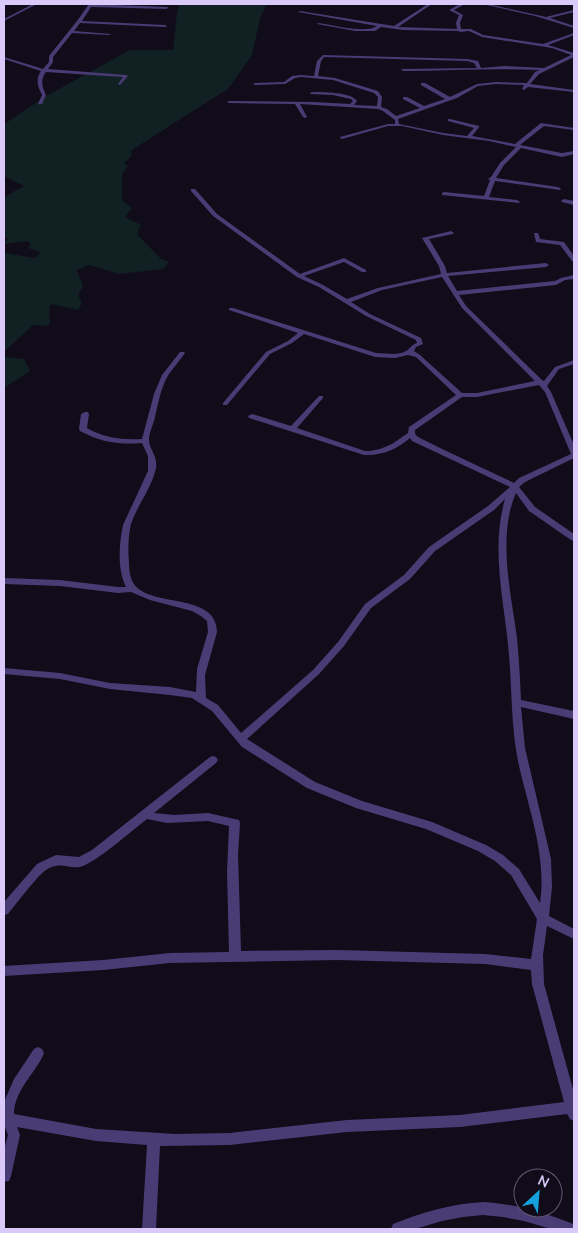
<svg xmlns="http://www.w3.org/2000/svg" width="578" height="1233" font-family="'Nunito Sans',sans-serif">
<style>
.green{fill:#102023}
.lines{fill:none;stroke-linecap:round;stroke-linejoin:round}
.street{fill:#493c75;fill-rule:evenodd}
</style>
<rect width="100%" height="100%" fill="#110c1a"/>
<!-- green -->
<g class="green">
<path d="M180,4H267L260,18L252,55L229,88L132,150L131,157L124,163L128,166L122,174V200L132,208L125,217L141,225L137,234L161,259L169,262L163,269L119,274L89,265L77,270L83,287L78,295L82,303L78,310L52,304L49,307L50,323L46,326L33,325L4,352V253L35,258L41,252L28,248L31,244L27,241L4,244L8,238L4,237V197L24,186L4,176V124L48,95L130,50H173L177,12Z"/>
<path d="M4,357L24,359L30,371L4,388Z"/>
</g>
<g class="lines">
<!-- street -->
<g class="street">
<path d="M33,4H37L4,21V19Z"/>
<path d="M89,4L168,7L167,9L91,7L82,21L165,25L167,26L165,27L80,23L74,31L111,34L109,35L72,33L53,57V62L48,69L126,75L128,76L120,85L118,84L123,77L46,72C40,79 42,87 46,95L42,104H38L42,95C38,87 35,79 41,71L4,59V57L43,69L49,62V56L77,21Z"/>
<path d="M428,4H432L398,27L457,29L456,23L459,15L449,10L460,4H465L454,10L463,15L460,23L461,29H471L483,35L543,44L574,33V35L548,45L574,53V57L539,74L530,84L574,90V92L528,87L524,90L522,89L524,85L496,84L478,86L457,98L398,119L399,124L443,133L467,136L474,128L448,121V119H450L479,126V127L472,136L515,144L541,123L574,128V130L544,126L520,145L562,153L574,151V154L562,157L521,148L504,165L496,178L558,187L561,189L560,190L495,181L489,197L517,200L520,202L519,203L442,195V193L444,192L484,196L490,180L488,179L491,177L500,163L516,147L489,141L443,135L402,126H388L342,139L340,138V137L388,124H395V120L383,111L378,109L300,104L307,117L305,118L303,117L295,104L229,103L227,102L229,101L314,102L350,104L353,101L351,99L333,95L310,94V93L312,92C323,92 351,92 357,101L354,105L377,106L378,97L374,93L333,80L301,77L295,78L285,84L255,85L253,84L255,83L284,82L292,76L301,75L314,76L317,61L323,55L467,59L478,61L481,68L504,66L544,68L571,55L552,48L482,37L469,31L460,32L458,31L403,30L381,27L375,31H355L317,24L319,23C332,25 367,34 377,26L298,12L300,11L394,26ZM324,57L467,61L474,63L477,68L401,69L403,71C449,71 494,68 539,70L535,72L527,83L496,82L477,84L450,97L425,83H421V85L445,99L424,106L407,97H403V99L420,108L396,116L387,109L381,107L382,97L378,91L335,78L318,76L321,61Z"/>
<path d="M482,4H488L546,17L574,10V12L550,18L574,26V28L535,16Z"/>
<path d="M191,189H195L217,214L300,274L344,258L366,270V272H362L344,262L304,276L323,285L347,299L378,288L441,274L439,266L422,238L451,231L454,233L453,234L429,239L445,266L447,273L546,263L549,265L546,267L448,276L457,291L555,281L561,278L574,275V279L565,280L556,285L459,295L466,306L542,380L544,381L555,367L574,360V364L559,369L547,386L551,392L574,445V458L525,482L519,487L535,507L574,534V541L571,540L529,511L516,493C497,536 511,593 517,638C519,658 520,679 521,700L574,711V719L521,707L525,748L551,859L552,887L549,916L574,929V939L547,926L543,955L544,984L574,1093V1121L570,1119L567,1114L460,1127L347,1132L230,1145L160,1146L156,1229H142L147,1145L96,1141L17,1127L20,1135L11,1176L9,1181L4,1182V1150L8,1135L4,1125V1102L14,1079L34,1049L38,1047L42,1049L44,1053C36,1073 14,1090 14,1114L96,1129L175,1134L230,1133L347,1120L460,1115L564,1102L532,984L531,970L485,964L337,960L170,963L103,970L4,976V966L103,960L170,953L229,952L227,872L229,826L208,821L167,823L147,819C134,829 94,864 80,867C67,869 60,861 46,870C37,876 17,903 8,914L4,915V902L37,864L56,855L79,857L92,850L210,757L213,756L216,757L218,760L216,763L154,813L174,815L208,813L239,820L240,823L238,855L241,951L337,950L485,954L531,959L537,919L511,875L495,861L478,851L426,829L356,808L307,788L242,747L212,711L192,698L170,695L110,689L60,679L4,674V668L60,673L110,683L170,687L196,692L197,669L208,632L207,621L201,616L192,611L150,600L131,592L118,593L60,586L4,584V578L60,580L118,587H126C117,568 119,545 123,525L148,471V456L142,443C120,445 100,442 80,431L79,429L81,414L85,412H88L89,414L87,428C104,438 122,440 142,439L154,394L162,375L180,352H184L185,353C180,360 174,367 169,374C160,388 158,406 154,421C152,427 149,434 149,440C149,450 160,457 155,472C150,490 137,506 131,524C128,536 128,551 129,562C129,570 130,578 134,584C150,608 217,592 217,632L205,675L206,698L218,705L241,733L313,670L338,642L365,604L404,575L429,547L488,506L510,487L412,441L410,438C397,449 382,456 364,455L249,418L248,416L252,414L291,426L319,396H323V398L297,428L365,451H370L380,449L392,444L408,433L409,427L456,395L416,357L408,355L395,358L375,357L304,334L292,343L270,354L227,405H223V403L266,352L288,341L298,333L229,310V308H233L376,353C385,353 398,356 406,351C411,348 411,345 417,343L416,340L366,316L319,287L297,277L213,216L191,191ZM442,277L462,308L535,381L477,393H462L420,355L414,351L416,347L423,344L421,338L370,314L351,302L382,290ZM539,385L545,392L571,454L519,478L514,483L440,448L418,437L415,434V430L462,397H477ZM505,499C490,551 505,603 509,655C512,690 511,726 518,761C528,808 547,854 540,903L519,869L503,855L486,845L432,822L362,801L315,782L247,739L319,674L344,646L371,608L410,579L435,551L494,510Z"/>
<path d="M564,199L574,201V205L562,202L561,201Z"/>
<path d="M534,233H538L540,239L564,242L574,256V262L572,261L560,245L536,242Z"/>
<path d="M483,1202C515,1204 543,1212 573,1224L574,1229H551L524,1221L503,1217L483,1215L463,1217L442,1221L415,1229H391L393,1224C423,1212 451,1204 483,1202Z"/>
</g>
</g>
<!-- border -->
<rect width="578" height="1233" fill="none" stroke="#d9cafa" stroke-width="10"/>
<!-- north arrow -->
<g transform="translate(538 1193) rotate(26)"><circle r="24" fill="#110c1a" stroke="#615874"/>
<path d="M0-4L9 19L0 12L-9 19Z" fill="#15a1dc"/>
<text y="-8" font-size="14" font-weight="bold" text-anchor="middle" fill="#d9cafa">N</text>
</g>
</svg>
